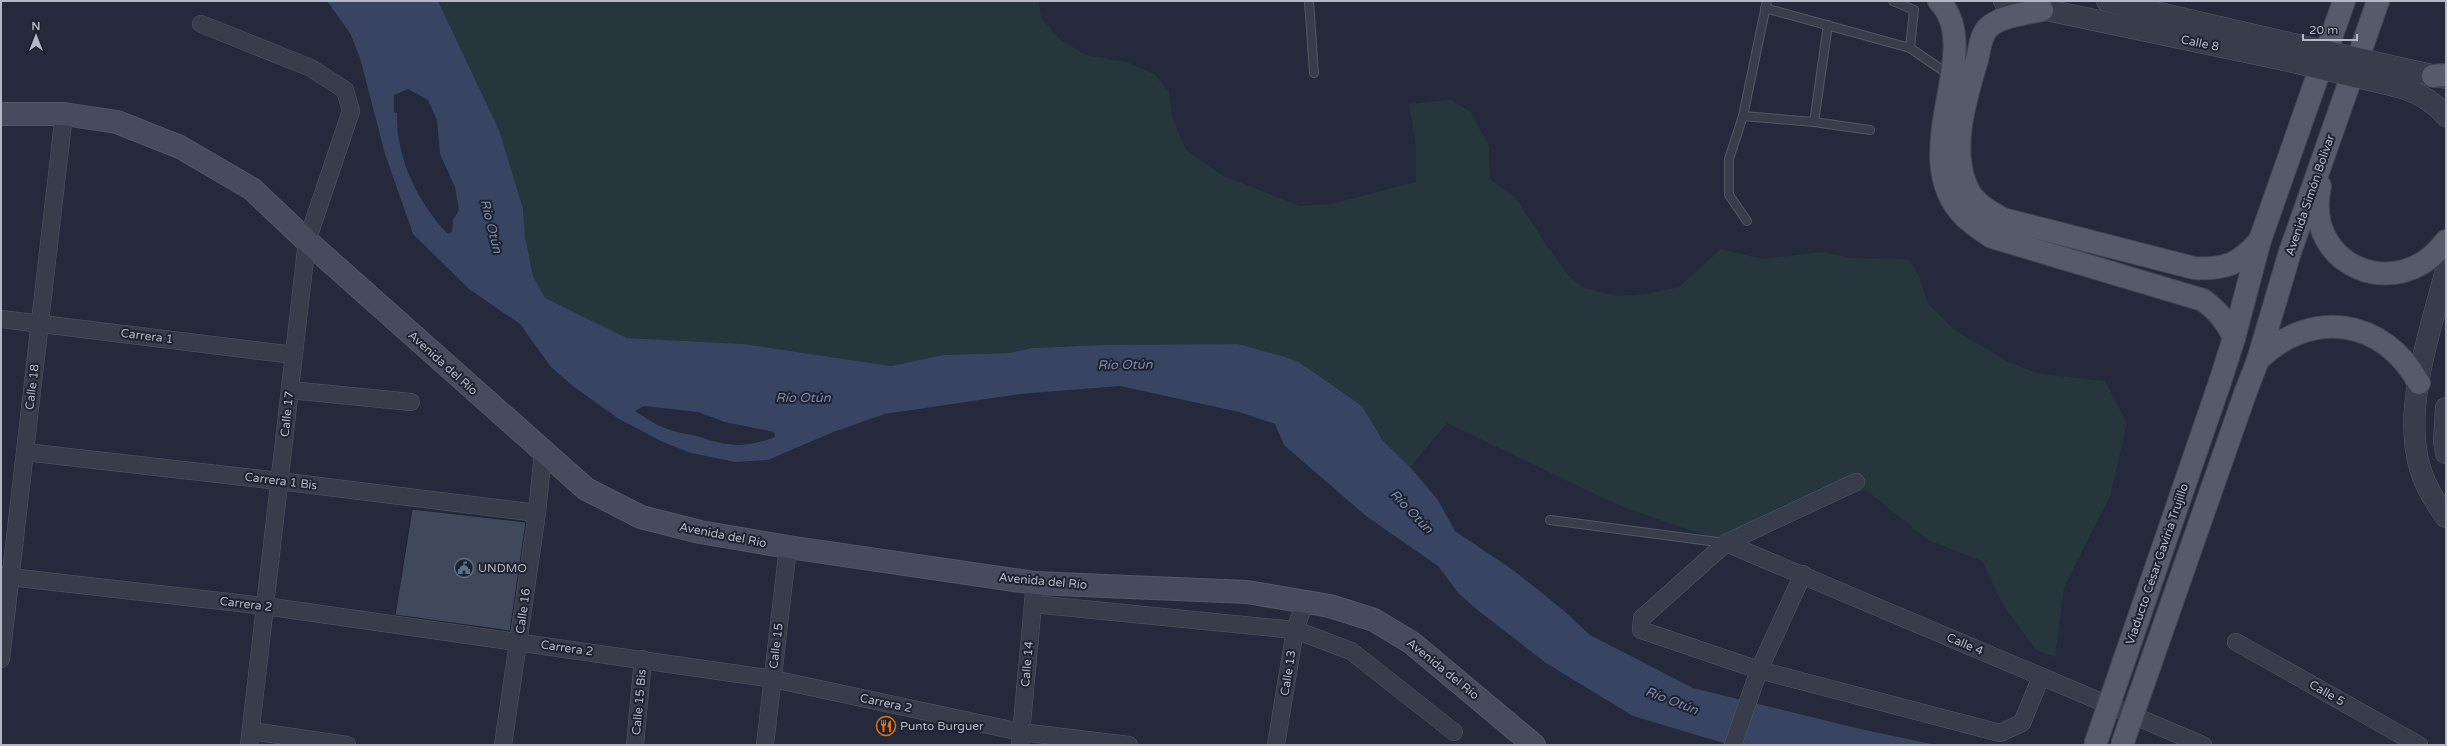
<svg xmlns="http://www.w3.org/2000/svg" width="2447" height="746" font-family="'Varela Round',sans-serif">
<style>
.green{fill:#26363c}
.water{fill:#394362;fill-rule:evenodd}
.building{fill:#40485b;stroke:#1f2433}
.lines{fill:none;stroke-linecap:round;stroke-linejoin:round}
.service-casing{stroke:#535867;stroke-width:10}
.minor-casing{stroke:#535867;stroke-width:18}
.tertiary-casing{stroke:#535867;stroke-width:22}
.secondary-casing{stroke:#535867;stroke-width:24}
.primary-casing{stroke:#414655;stroke-width:24}
.service{stroke:#383d4c;stroke-width:8}
.minor{stroke:#383d4c;stroke-width:17}
.tertiary{stroke:#383d4c;stroke-width:21}
.secondary{stroke:#464b5e;stroke-width:22}
.primary{stroke:#565b6c;stroke-width:22}
.tertiary-bridge-casing{stroke:#535867;stroke-width:22;stroke-linecap:butt}
.primary-bridge-casing{stroke:#414655;stroke-width:24;stroke-linecap:butt}
.tertiary-bridge{stroke:#383d4c;stroke-width:21}
.primary-bridge{stroke:#565b6c;stroke-width:22}
.labels{text-anchor:middle;stroke-width:4;stroke-linejoin:round;paint-order:stroke}
.street-label{font-size:12px;fill:#b3b8c7;stroke:#1d2231}
.poi-label{font-size:12px;fill:#b3b8c7;stroke:#1d2231;text-anchor:start}
.water-label{font-size:13px;font-style:italic;fill:#7c89ae;stroke:#1d2231}
</style>
<rect width="100%" height="100%" fill="#242a3b"/>
<!-- green -->
<path class="green" d="M438,1H1039L1041,18L1060,39L1085,55L1126,62L1154,74L1169,92L1172,117L1186,150L1223,176L1300,206L1331,204L1416,182V146L1409,104L1451,100L1471,112L1489,147L1490,179L1515,197L1547,246L1569,276L1584,288L1618,296L1646,294L1679,287L1721,249L1762,259L1822,252L1851,258L1909,259L1919,276L1928,304L1956,331L2007,361L2039,374L2105,381L2127,423L2110,496L2064,587L2055,657L2036,650L2002,603L1982,561L1928,540L1856,482L1726,543L1618,505L1447,423L1410,467L1383,441L1362,406L1299,362L1238,344L1103,345L1032,348L1009,353L943,355L891,366L743,344L627,338L545,298L533,276L525,236L523,208L499,130Z"/>
<!-- water -->
<path class="water" d="M327,1H438L499,130L523,208L525,236L533,276L545,298L627,338L743,344L891,366L943,355L1009,353L1032,348L1103,345L1238,344L1285,357L1299,362L1362,406L1383,441L1410,467L1438,500L1455,531L1513,570L1562,609L1590,635L1693,688L1856,728L1936,745H1730L1633,716L1546,663L1480,612L1459,594L1438,566L1366,516L1284,445L1275,424L1239,412L1120,386L1019,394L885,414L833,432L768,460L735,462L691,453L663,442L619,419L574,387L551,367L520,324L469,289L413,234L385,154L360,58L350,33ZM408,89L428,100L437,120L440,154L455,187L459,210L453,220L452,232L448,234C417,202 396,158 397,113L394,112V95ZM644,406L698,412L725,422L774,432L775,437C747,448 729,447 700,437C690,434 678,433 667,429C656,425 646,418 635,411Z"/>
<!-- building -->
<path class="building" d="M412,509L526,522L510,631L395,615Z"/>
<g class="lines">
<defs>
<g id="service">
<path d="M1309,1L1314,73"/>
<path d="M1767,1L1743,116L1814,122L1870,130"/>
<path d="M1765,8L1910,48L1914,10L1893,1"/>
<path d="M1910,48L1951,76"/>
<path d="M1743,116L1729,159V195L1747,221"/>
<path d="M1814,122L1828,25"/>
<path d="M1550,520L1725,543"/>
</g>
<g id="minor">
<path d="M201,24L311,68L345,90L351,111L307,241L249,745"/>
<path d="M1,319L294,355"/>
<path d="M290,390L411,402"/>
<path d="M25,452L279,481L537,513"/>
<path d="M1856,482L1726,543L1642,618L1641,630L1759,670L2000,733L2022,723L2041,677"/>
<path d="M1726,543L2203,745"/>
<path d="M1,576L265,606L773,679L1021,732L1129,745"/>
<path d="M1033,604L1295,630L1351,651L1454,732"/>
<path d="M2236,642L2419,745"/>
<path d="M1,659L64,114"/>
<path d="M251,731L347,745"/>
<path d="M503,745L537,513L543,453"/>
<path d="M635,745L643,659"/>
<path d="M765,745L788,547"/>
<path d="M1020,745L1034,593"/>
<path d="M1276,745L1295,630L1305,602"/>
<path d="M1733,745L1759,670L1803,574"/>
</g>
<g id="tertiary">
<path d="M2004,1L2289,61"/>
<path d="M2107,1L2293,44"/>
<path d="M2400,68L2446,78"/>
<path d="M2395,86C2416,91 2432,100 2446,116"/>
<path d="M2446,270C2431,329 2402,408 2420,468C2425,486 2435,502 2446,517"/>
<path d="M2446,408L2444,442L2446,453"/>
</g>
<path id="secondary" d="M1,114H64L117,122L180,147L252,189L307,241L586,489L641,517L700,532L788,547L1035,583L1247,592L1330,606L1374,620L1412,643L1534,745"/>
<g id="primary">
<path d="M1939,1C1987,51 1903,156 1965,217C1973,225 1983,231 1992,237L2203,300C2218,311 2226,321 2234,338"/>
<path d="M2042,10C2025,14 2004,15 1990,26C1980,34 1980,49 1977,60C1966,97 1950,147 1966,185C1972,202 1988,211 2003,219L2194,268C2225,270 2240,264 2260,240"/>
<path d="M2433,76L2446,75"/>
<path d="M2320,186C2302,266 2398,306 2446,241"/>
<path d="M2258,360C2311,308 2383,318 2419,383"/>
<path d="M2220,382L2234,338L2260,240L2344,1"/>
<path d="M2246,391L2258,360L2290,252L2378,1"/>
</g>
</defs>
<!-- service casing -->
<use href="#service" class="service-casing"/>
<!-- minor casing -->
<use href="#minor" class="minor-casing"/>
<!-- tertiary casing -->
<use href="#tertiary" class="tertiary-casing"/>
<!-- secondary casing -->
<use href="#secondary" class="secondary-casing"/>
<!-- primary casing -->
<use href="#primary" class="primary-casing"/>
<!-- service -->
<use href="#service" class="service"/>
<!-- minor -->
<use href="#minor" class="minor"/>
<!-- tertiary -->
<use href="#tertiary" class="tertiary"/>
<!-- secondary -->
<use href="#secondary" class="secondary"/>
<!-- primary -->
<use href="#primary" class="primary"/>
<defs>
<g id="tertiary-bridge">
<path d="M2293,44L2400,68"/>
<path d="M2289,61L2395,86"/>
</g>
<g id="primary-bridge">
<path d="M2095,745L2220,382"/>
<path d="M2122,745L2246,391"/>
</g>
</defs>
<!-- tertiary-bridge casing -->
<use href="#tertiary-bridge" class="tertiary-bridge-casing"/>
<!-- primary-bridge casing -->
<use href="#primary-bridge" class="primary-bridge-casing"/>
<!-- tertiary-bridge -->
<use href="#tertiary-bridge" class="tertiary-bridge"/>
<!-- primary-bridge -->
<use href="#primary-bridge" class="primary-bridge"/>
</g>
<!-- icons -->
<defs>
<symbol id="civic-ring" viewBox="-11 -11 22 22"><circle r="9.5" fill="#1d2231" stroke="#5c6f8a" stroke-width="1.5"/><path d="M-.6-6.5H3V-4.5H.6V-3L4-1V1h2V6H-6V1h2V-1L-.6-3ZM-1.2 2.5V6h2.4V2.5Z" fill="#5c6f8a"/></symbol>
<symbol id="restaurant-ring" viewBox="-11 -11 22 22"><circle r="9.5" fill="#1d2231" stroke="#e8710a" stroke-width="1.5"/><path d="M-5-6h1v4h1v-4h1v4h1v-4h1v5L-1.5 .5V6h-2V.5L-5-1ZM5-6V6H3V1.5H1.5Q1.5-4 5-6Z" fill="#e8710a"/></symbol>
</defs>
<g fill-rule="evenodd">
<use href="#civic-ring" x="453" y="557" width="22" height="22"/>
<use href="#restaurant-ring" x="875" y="715" width="22" height="22"/>
</g>
<g class="labels">
<!-- street labels -->
<g class="street-label">
<text transform="translate(2200 43) rotate(12)" y="4">Calle 8</text>
<text transform="translate(2310 195) rotate(-71)" y="4">Avenida Simón Bolívar</text>
<text transform="translate(147 336) rotate(7)" y="4">Carrera 1</text>
<text transform="translate(443 363) rotate(42)" y="4">Avenida del Río</text>
<text transform="translate(32 387) rotate(-83)" y="4">Calle 18</text>
<text transform="translate(287 414) rotate(-84)" y="4">Calle 17</text>
<text transform="translate(281 481) rotate(7)" y="4">Carrera 1 Bis</text>
<text transform="translate(723 535) rotate(11)" y="4">Avenida del Río</text>
<text transform="translate(2157 564) rotate(-71)" y="4">Viaducto César Gaviria Trujillo</text>
<text transform="translate(1043 581) rotate(5)" y="4">Avenida del Río</text>
<text transform="translate(246 604) rotate(7)" y="4">Carrera 2</text>
<text transform="translate(523 611) rotate(-82)" y="4">Calle 16</text>
<text transform="translate(1965 644) rotate(23)" y="4">Calle 4</text>
<text transform="translate(776 646) rotate(-83)" y="4">Calle 15</text>
<text transform="translate(567 648) rotate(8)" y="4">Carrera 2</text>
<text transform="translate(1027 664) rotate(-85)" y="4">Calle 14</text>
<text transform="translate(1443 669) rotate(39)" y="4">Avenida del Río</text>
<text transform="translate(1288 673) rotate(-81)" y="4">Calle 13</text>
<text transform="translate(2327 693) rotate(30)" y="4">Calle 5</text>
<text transform="translate(639 702) rotate(-85)" y="4">Calle 15 Bis</text>
<text transform="translate(886 703) rotate(12)" y="4">Carrera 2</text>
</g>
<!-- poi labels -->
<g class="poi-label">
<text x="478" y="572">UNDMO</text>
<text x="900" y="730">Punto Burguer</text>
</g>
<!-- water labels -->
<g class="water-label">
<text transform="translate(492 226) rotate(76)" y="5">Río Otún</text>
<text transform="translate(1125 364) rotate(-1)" y="5">Río Otún</text>
<text x="803" y="402">Río Otún</text>
<text transform="translate(1412 511) rotate(46)" y="5">Río Otún</text>
<text transform="translate(1672 700) rotate(21)" y="5">Río Otún</text>
</g>
</g>
<!-- border -->
<rect width="2447" height="746" fill="none" stroke="#b3b8c7" stroke-width="4"/>
<!-- north arrow -->
<g transform="translate(36 36)" stroke="#1d2231" stroke-width="3" paint-order="stroke">
<path d="M0-3L7 15L0 10L-7 15Z" fill="#b3b8c7"/>
<text y="-6" font-size="11" font-weight="bold" text-anchor="middle" fill="#b3b8c7">N</text>
</g>
<!-- scale -->
<path d="M2303 34v6h54v-6" fill="none" stroke="#b3b8c7" stroke-width="2"/>
<text x="2309" y="34" font-size="12" fill="#b3b8c7" stroke="#1d2231" stroke-width="3" paint-order="stroke">20 m</text>
</svg>
